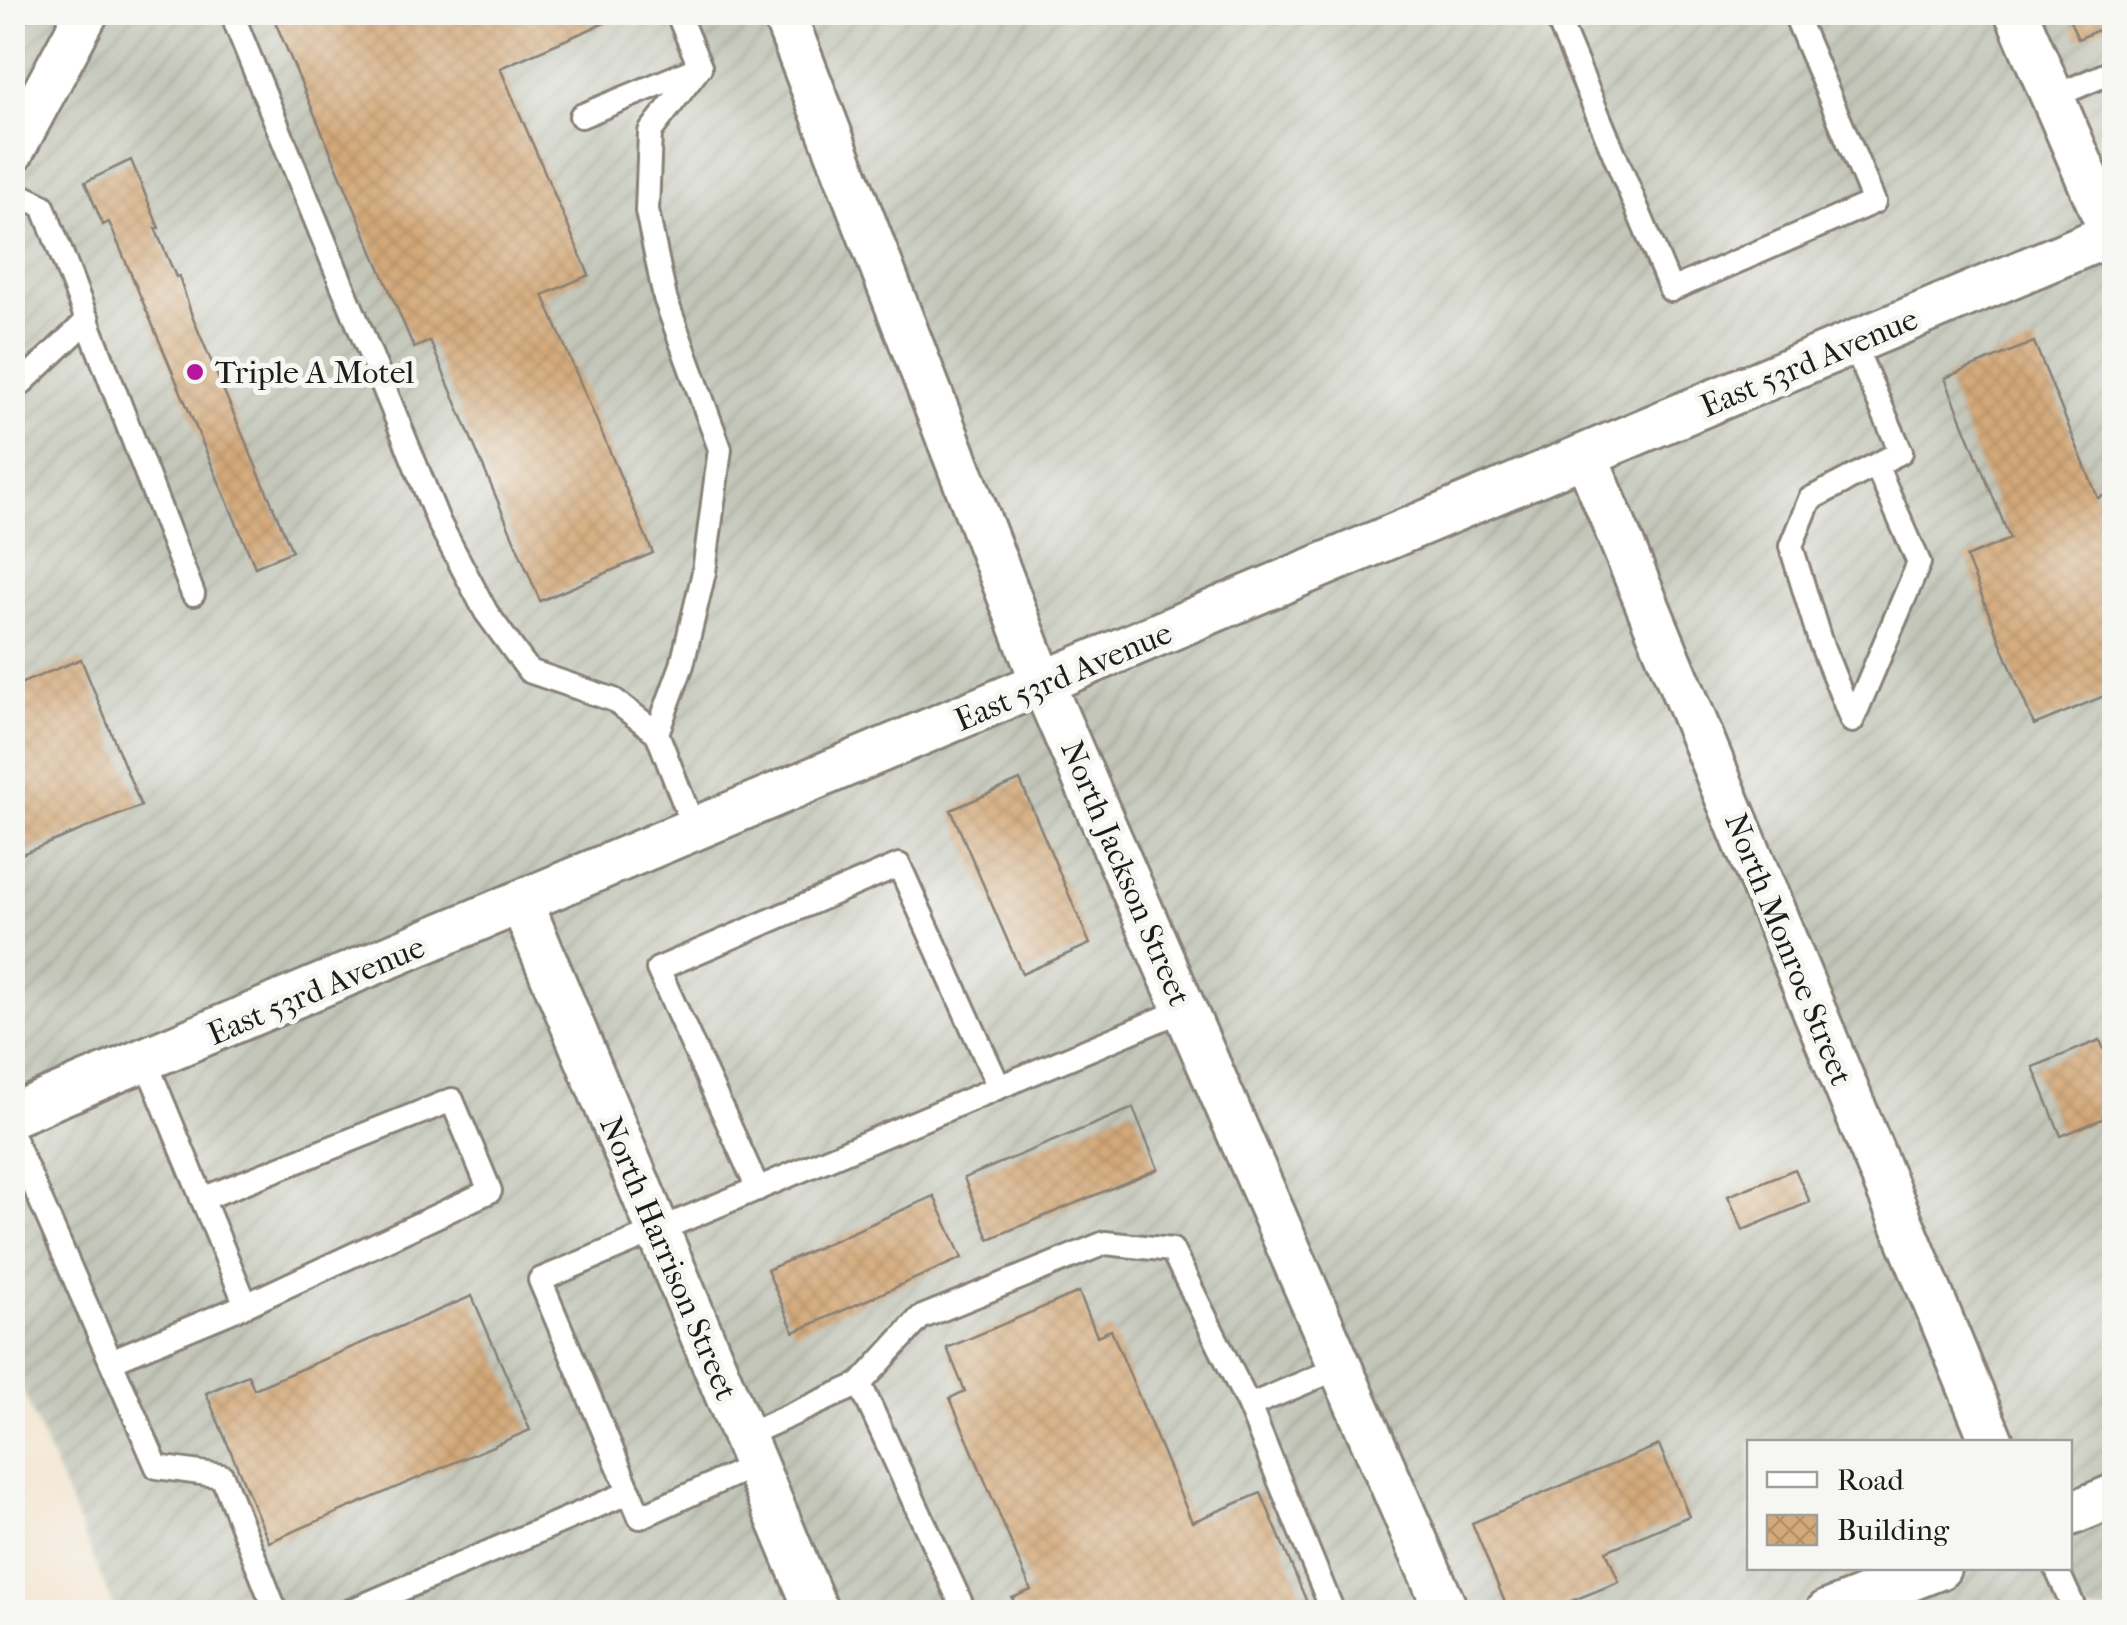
<svg xmlns="http://www.w3.org/2000/svg" width="2127" height="1625" font-family="'IM FELL French Canon',serif">
<style>
.industrial{fill:url(#industrial-furrows);fill-rule:evenodd}
.building{fill:url(#building-cross-hatch)}
.lines{fill:none;stroke-linecap:round;stroke-linejoin:round}
.lane-casing{stroke:#888177;stroke-width:28}
.street-casing{stroke:#888177;stroke-width:48}
.lane{stroke:#fff;stroke-width:22}
.street{stroke:#fff;stroke-width:42}
.poi-dot{fill:#b5179e;stroke:#f6f6f2;stroke-width:4}
.labels{text-anchor:middle;stroke-width:10;stroke-linejoin:round;paint-order:stroke}
.street-label{font-size:32px;fill:#1c1c1c;stroke:#f6f6f2}
.poi-label{font-size:32px;fill:#1c1c1c;stroke:#f6f6f2;text-anchor:start}
</style>
<defs>
<pattern id="industrial-furrows" width="10" height="10" patternUnits="userSpaceOnUse" patternTransform="scale(2.5)"><rect width="10" height="10" fill="#c3c6b9"/><path d="M-1 1l2-2M0 10L10 0M9 11l2-2" fill="none" stroke="#a7aa9e"/></pattern>
<pattern id="building-cross-hatch" width="8" height="8" patternUnits="userSpaceOnUse" patternTransform="scale(2.5)"><rect width="8" height="8" fill="#d4a979"/><path d="M0 0l8 8M0 8l8-8" fill="none" stroke="#b59168"/></pattern>
</defs>
<rect width="100%" height="100%" fill="#f6f6f2"/>
<filter id="ink" filterUnits="userSpaceOnUse"><feTurbulence type="fractalNoise" baseFrequency=".01" numOctaves="2"/><feDisplacementMap in="SourceGraphic" scale="20" xChannelSelector="R" yChannelSelector="G"/><feConvolveMatrix kernelMatrix="1 2 1 2 8 2 1 2 1" color-interpolation-filters="sRGB"/></filter>
<filter id="wash" filterUnits="userSpaceOnUse"><feTurbulence type="fractalNoise" baseFrequency=".0048" numOctaves="4" result="noise"/><feDisplacementMap in="SourceGraphic" scale="40" xChannelSelector="R" yChannelSelector="G"/><feGaussianBlur stdDeviation="2.25" result="paint"/><feColorMatrix in="noise" values="0 0 0 0 0 0 0 0 0 0 0 0 0 0 0 0 0 1.4 0 .05"/><feComposite in="paint" operator="in"/></filter>
<g filter="url(#wash)">
<rect width="100%" height="100%" fill="#f4e6d2"/>
<!-- industrial -->
<path class="industrial" d="M12,13H2114V1612H116L13,1367ZM1750,1442H2070V1568H1750Z"/>
<g id="blocks">
<!-- building -->
<g class="building">
<path d="M271,12H630L500,68L589,275L543,295L653,553L540,601L430,341L414,348Z"/>
<path d="M2066,12H2114V23L2078,39Z"/>
<path d="M131,160L159,228H155L176,277L179,276L192,316L292,551L255,567L109,222L103,225L85,182Z"/>
<path d="M2034,342L2098,498L2114,491V692L2034,725L1966,557L2010,539L1945,378Z"/>
<path d="M81,659L141,806L12,858V687Z"/>
<path d="M1020,780L1090,944L1022,974L951,810Z"/>
<path d="M2100,1040L2114,1075V1114L2061,1136L2033,1067Z"/>
<path d="M1133,1108L1158,1169L989,1239L964,1178Z"/>
<path d="M1795,1169L1810,1202L1743,1230L1728,1196Z"/>
<path d="M934,1196L962,1258L794,1332L767,1270Z"/>
<path d="M1079,1292L1097,1336L1111,1330L1192,1522L1261,1493L1311,1612H1018L1012,1598L1031,1590L950,1398L965,1391L947,1348Z"/>
<path d="M472,1296L530,1430L269,1542L206,1393L248,1375L254,1389Z"/>
<path d="M1659,1445L1689,1516L1606,1551L1619,1582L1544,1612H1509L1472,1523Z"/>
</g>
</g>
</g>
<g filter="url(#ink)">
<use href="#blocks" fill-opacity="0" stroke="#888177" stroke-width="2.5"/>
<g class="lines">
<defs>
<g id="lane">
<path d="M239,12L236,24L439,523L486,612L529,671L614,700L657,733L695,831"/>
<path d="M1555,12L1671,290L1874,202L1794,12"/>
<path d="M2053,97L2114,71"/>
<path d="M581,116L700,67L677,12"/>
<path d="M12,191L43,206L193,594"/>
<path d="M1853,343L1901,452L1810,499L1791,546L1820,641L1852,721L1919,563L1876,465"/>
<path d="M12,392L88,320"/>
<path d="M657,733L682,665L704,572L720,449L665,298L647,211L650,132L700,67"/>
<path d="M12,1135L157,1467L222,1476L276,1612"/>
<path d="M758,1189L658,969L899,865L999,1087"/>
<path d="M202,1199L452,1100L490,1191L246,1305"/>
<path d="M111,1361L246,1305L146,1062"/>
<path d="M860,1384L920,1318L1105,1243L1172,1250L1249,1406"/>
<path d="M744,1436L860,1384L965,1612"/>
<path d="M755,1465L640,1517L540,1280L1185,1009"/>
<path d="M2056,1568L2076,1612"/>
<path d="M348,1612L630,1492"/>
<path d="M1333,1612L1249,1406L1341,1367"/>
</g>
<g id="street">
<path d="M783,12L1043,684L1447,1612"/>
<path d="M2016,12L2114,240"/>
<path d="M12,152L87,12"/>
<path d="M1586,456L1992,1442"/>
<path d="M522,904L817,1612"/>
<path d="M12,1115L2112,234"/>
<path d="M2070,1514L2114,1496"/>
<path d="M1827,1612L1939,1568"/>
</g>
</defs>
<!-- lane casing -->
<use href="#lane" class="lane-casing"/>
<!-- street casing -->
<use href="#street" class="street-casing"/>
<!-- lane -->
<use href="#lane" class="lane"/>
<!-- street -->
<use href="#street" class="street"/>
</g>
</g>
<!-- markers -->
<circle class="poi-dot" cx="195" cy="372" r="10"/>
<g class="labels">
<!-- street labels -->
<g class="street-label">
<text transform="translate(1809 362) rotate(-23)" y="11">East 53rd Avenue</text>
<text transform="translate(1063 676) rotate(-23)" y="11">East 53rd Avenue</text>
<text transform="translate(1126 873) rotate(67)" y="11">North Jackson Street</text>
<text transform="translate(1789 949) rotate(68)" y="11">North Monroe Street</text>
<text transform="translate(316 990) rotate(-23)" y="11">East 53rd Avenue</text>
<text transform="translate(669 1258) rotate(67)" y="11">North Harrison Street</text>
</g>
<!-- poi labels -->
<g class="poi-label">
<text x="215" y="383">Triple A Motel</text>
</g>
</g>
<!-- margin -->
<rect width="2127" height="1625" fill="none" stroke="#f6f6f2" stroke-width="50"/>
<!-- legend -->
<rect x="1747" y="1440" width="325" height="130" fill="#f6f6f2" stroke="#9f9f9c" stroke-width="2.5"/>
<rect x="1767" y="1472" width="50" height="15" fill="#ffffff" stroke="#9f9f9c" stroke-width="2.5"/>
<text x="1837" y="1490" font-size="30" fill="#1c1c1c">Road</text>
<rect x="1767" y="1515" width="50" height="30" fill="url(#building-cross-hatch)" stroke="#9f9f9c" stroke-width="2.5"/>
<text x="1837" y="1540" font-size="30" fill="#1c1c1c">Building</text>
</svg>
